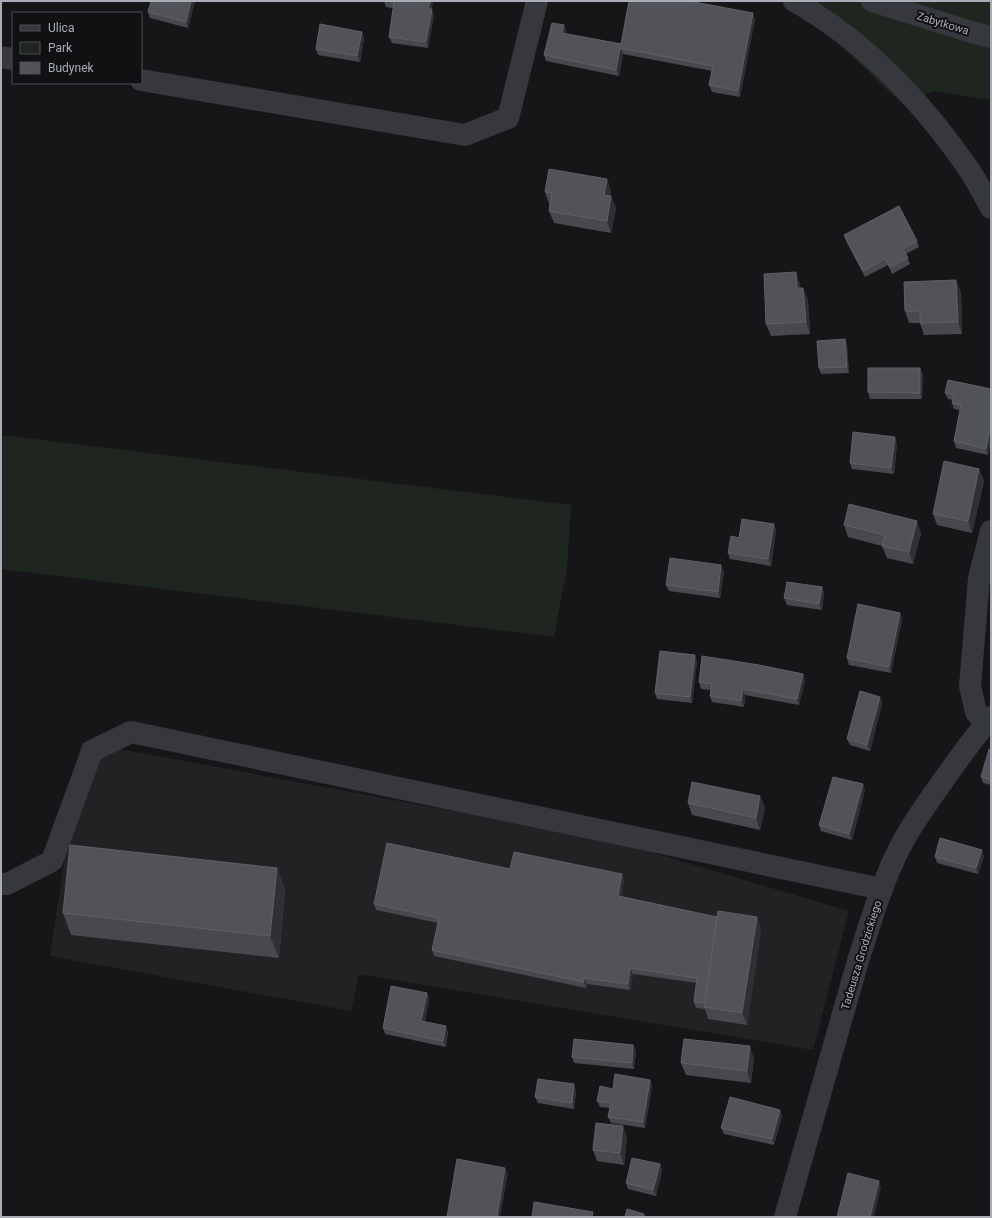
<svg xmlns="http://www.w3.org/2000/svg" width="992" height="1218" font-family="Roboto,sans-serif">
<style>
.built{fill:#222225}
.green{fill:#1e261f}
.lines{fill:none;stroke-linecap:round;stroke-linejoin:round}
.minor{stroke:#37383d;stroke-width:22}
.wall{fill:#47494d}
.shaded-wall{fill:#2f3033}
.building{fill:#525359;stroke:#5f6168}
.labels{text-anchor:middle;stroke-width:4;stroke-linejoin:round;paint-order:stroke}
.street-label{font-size:11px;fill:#a8adb8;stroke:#111113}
</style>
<rect width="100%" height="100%" fill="#161618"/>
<!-- built -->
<path class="built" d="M82,742L610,840L849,911L813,1050L359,974L351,1011L50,956Z"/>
<!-- green -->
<g class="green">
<path d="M794,1H991V100L934,91L900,102Z"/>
<path d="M1,435L571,505L567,569L554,637L1,569Z"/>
</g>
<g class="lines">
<!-- minor -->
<g class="minor">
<path d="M794,1C865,41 924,104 970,171C978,183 984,196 991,208"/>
<path d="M872,1L968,31L991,37"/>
<path d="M1,57L13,59"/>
<path d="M141,80L465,135L508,118L537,1"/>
<path d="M986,723L976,712L970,686L979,578L991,531"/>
<path d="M1,884H7L52,861L92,751L131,732L882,889"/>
<path d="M785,1217L858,961C870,924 881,885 899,849C910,827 925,806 940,785C956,762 973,739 991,717"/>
</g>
</g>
<!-- wall -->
<g class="wall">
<path d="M151,1H195L188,28L150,18L148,12Z"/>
<path d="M384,1H433L431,9L434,15L428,48L392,43L389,37L393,8L386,7Z"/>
<path d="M755,19L740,97L712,92L709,85L712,71L623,54L619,76L546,61L544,55L566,31L565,34L621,44Z"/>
<path d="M364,38L360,62L318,55L316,49Z"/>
<path d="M607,179L611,191L610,196H611L616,208L611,233L554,223L549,211L550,204H549L545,192Z"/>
<path d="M844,235L917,241L919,247L906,254L910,264L892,274L888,265L865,277L846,241Z"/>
<path d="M800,284V288L808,300L810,334L771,336L766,324Z"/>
<path d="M961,292L962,334L924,335L920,323H909L905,311Z"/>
<path d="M845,339L847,345L849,373L821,374L819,368Z"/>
<path d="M923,374L922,399H870L868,392Z"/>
<path d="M991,389V440L988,455L956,448L954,441L960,410L954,409L952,403L953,400L948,399L945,393Z"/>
<path d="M897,443L894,474L852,469L850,463Z"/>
<path d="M979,469L984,481L972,533L937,525L933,514Z"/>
<path d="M844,525L921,533L913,564L887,558L882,546L848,537Z"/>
<path d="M776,530L771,566L730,559L728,553L739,538Z"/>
<path d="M724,571L720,598L669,591L666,585Z"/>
<path d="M822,587L824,593L822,610L787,605L784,598Z"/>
<path d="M900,613L902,619L891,673L849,665L847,658Z"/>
<path d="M697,661L692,703L657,699L655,693Z"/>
<path d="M803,674L805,680L799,705L745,695L744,707L712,702L710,696L711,690L701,689L699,682Z"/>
<path d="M880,697L882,703L870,751L850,745L847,739Z"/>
<path d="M991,750V785L983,783L981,777Z"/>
<path d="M865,790L852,840L821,831L819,825Z"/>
<path d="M760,796L765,808L760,830L692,815L688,803Z"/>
<path d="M984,856L978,874L937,863L935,857Z"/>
<path d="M277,868L285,890L279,958L71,935L63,913Z"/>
<path d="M510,869L624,880L621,896L717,917H757L761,929L747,1025L708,1019L705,1009L696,1008L694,1002L697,983L633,974L630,990L587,984L586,988L434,956L432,950L438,923L376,910L374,904Z"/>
<path d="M427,993L429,999L425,1022L448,1032L446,1047L385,1034L383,1028Z"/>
<path d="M633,1045L636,1051L634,1069L574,1063L572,1057Z"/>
<path d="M754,1058L751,1083L686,1075L681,1063Z"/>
<path d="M650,1080L652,1086L645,1128L611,1123L608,1117L610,1108L600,1107L597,1101L613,1089Z"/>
<path d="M576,1090L574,1109L538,1103L535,1097Z"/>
<path d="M780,1110L782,1116L774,1145L724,1134L721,1128Z"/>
<path d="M627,1138L624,1165L597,1161L593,1150Z"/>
<path d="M660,1164L662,1170L656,1196L628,1189L626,1183Z"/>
</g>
<!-- shaded-wall -->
<g class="shaded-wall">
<path d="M191,1H195L188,28L186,22Z"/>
<path d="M430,1H433L431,15L428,9Z"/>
<path d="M432,9L434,15L428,48L426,42Z"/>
<path d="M753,13L755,19L740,97L738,91Z"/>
<path d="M564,25L566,31L564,39L562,33Z"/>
<path d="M362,32L364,38L360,62L357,56Z"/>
<path d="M620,48L623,54L619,76L616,70Z"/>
<path d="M607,179L611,191L609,207L604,195Z"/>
<path d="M611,196L616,208L611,233L607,221Z"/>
<path d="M796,272L800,284L801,300L797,288Z"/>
<path d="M956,280L961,292L962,334L958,322Z"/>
<path d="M803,288L808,300L810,334L806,322Z"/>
<path d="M845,339L847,345L849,373L847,367Z"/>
<path d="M920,368L923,374L922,399L920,393Z"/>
<path d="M991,424V440L988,455L986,449Z"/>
<path d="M895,437L897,443L894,474L891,468Z"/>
<path d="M979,469L984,481L972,533L968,521Z"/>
<path d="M917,521L921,533L913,564L909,552Z"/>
<path d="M774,524L776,530L771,566L768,559Z"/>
<path d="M721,565L724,571L720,598L718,592Z"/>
<path d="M822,587L824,593L822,610L819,604Z"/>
<path d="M900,613L902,619L891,673L889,667Z"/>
<path d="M695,655L697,661L692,703L690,697Z"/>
<path d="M803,674L805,680L799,705L797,699Z"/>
<path d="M743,689L745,695L744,707L741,701Z"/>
<path d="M880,697L882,703L870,751L867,745Z"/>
<path d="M863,784L865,790L852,840L849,834Z"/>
<path d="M760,796L765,808L760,830L756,818Z"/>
<path d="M982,850L984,856L978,874L976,868Z"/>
<path d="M277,868L285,890L279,958L270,936Z"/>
<path d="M622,874L624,880L620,902L618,896Z"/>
<path d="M757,917L761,929L747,1025L742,1013Z"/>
<path d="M630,968L633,974L630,990L628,984Z"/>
<path d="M584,978L587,984L586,988L584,982Z"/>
<path d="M427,993L429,999L424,1027L421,1021Z"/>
<path d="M446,1026L448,1032L446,1047L443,1041Z"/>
<path d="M633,1045L636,1051L634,1069L632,1063Z"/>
<path d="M750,1046L754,1058L751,1083L747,1071Z"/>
<path d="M650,1080L652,1086L645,1128L643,1122Z"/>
<path d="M574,1084L576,1090L574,1109L572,1103Z"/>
<path d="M780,1110L782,1116L774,1145L772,1139Z"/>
<path d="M623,1126L627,1138L624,1165L620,1153Z"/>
<path d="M660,1164L662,1170L656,1196L653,1190Z"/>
<path d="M505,1168L508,1174L500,1217H497Z"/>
<path d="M879,1181L881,1187L874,1217H870Z"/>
</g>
<!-- building -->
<g class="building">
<path d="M151,1H191L186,22L148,12Z"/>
<path d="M386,1H430L428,9H432L426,42L389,37L394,2Z"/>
<path d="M629,1H689L753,13L738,91L709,85L713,66L620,48L616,70L544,55L552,23L564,25L562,33L621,44Z"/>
<path d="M320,24L362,32L357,56L316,49Z"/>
<path d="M549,169L607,179L604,195L611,196L607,221L549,211L552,193L545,192Z"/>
<path d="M899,206L917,241L903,249L908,258L890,267L885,259L863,271L844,235Z"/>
<path d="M796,272L797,288H803L806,322L766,324L764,274Z"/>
<path d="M956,280L958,322L920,323V311H905L904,282Z"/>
<path d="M845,339L847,367L819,368L817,341Z"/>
<path d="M868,368H920V393L868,392Z"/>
<path d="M948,380L991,389V424L986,449L954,441L961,405L952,403L954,394L945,393Z"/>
<path d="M853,432L895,437L891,468L850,463Z"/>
<path d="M944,461L979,469L968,521L933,514Z"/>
<path d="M849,504L917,521L909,552L882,546L885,535L844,525Z"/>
<path d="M742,519L774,524L768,559L728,553L731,536L739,538Z"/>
<path d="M670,558L721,565L718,592L666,585Z"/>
<path d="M787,582L822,587L819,604L784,598Z"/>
<path d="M858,604L900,613L889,667L847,658Z"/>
<path d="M660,651L695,655L690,697L655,693Z"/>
<path d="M702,656L759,665L803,674L797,699L743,689L741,701L710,696L712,684L699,682Z"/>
<path d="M860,691L880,697L867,745L847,739Z"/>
<path d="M989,749L991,750V780L981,777Z"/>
<path d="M833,777L863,784L849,834L819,825Z"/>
<path d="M692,782L760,796L756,818L688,803Z"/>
<path d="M940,838L982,850L976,868L935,857Z"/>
<path d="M387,843L510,869L514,852L622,874L618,896L717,917L705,1003L694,1002L697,978L630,968L628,984L584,978V982L432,950L439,918L374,904Z"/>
<path d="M70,845L277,868L270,936L63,913Z"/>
<path d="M718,911L757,917L742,1013L704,1007Z"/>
<path d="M391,986L427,993L421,1021L446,1026L443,1041L383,1028Z"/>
<path d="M574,1039L633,1045L632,1063L572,1057Z"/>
<path d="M684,1039L750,1046L747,1071L681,1063Z"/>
<path d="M615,1074L650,1080L643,1122L608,1117L611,1103L597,1101L600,1086L613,1089Z"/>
<path d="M538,1079L574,1084L572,1103L535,1097Z"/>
<path d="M730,1097L780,1110L772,1139L721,1128Z"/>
<path d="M596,1123L623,1126L620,1153L593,1150Z"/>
<path d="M632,1158L660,1164L653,1190L626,1183Z"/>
<path d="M457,1159L505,1168L497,1217H447Z"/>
<path d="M848,1173L879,1181L870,1217H837Z"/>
<path d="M534,1202L593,1212L592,1217H532Z"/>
<path d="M627,1209L644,1214V1217H625Z"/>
</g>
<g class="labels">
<!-- street labels -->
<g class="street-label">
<text transform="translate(943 23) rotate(17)" y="4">Zabytkowa</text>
<text transform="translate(861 955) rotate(-73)" y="4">Tadeusza Grodzickiego</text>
</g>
</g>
<!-- border -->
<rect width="992" height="1218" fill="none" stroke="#a8adb8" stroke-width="4"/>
<!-- legend -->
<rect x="12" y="12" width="130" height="72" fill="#111113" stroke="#4d4f55"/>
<rect x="20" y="25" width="20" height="6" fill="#37383d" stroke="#4d4f55"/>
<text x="48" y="32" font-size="12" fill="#a8adb8">Ulica</text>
<rect x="20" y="42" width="20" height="12" fill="#1e261f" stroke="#4d4f55"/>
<text x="48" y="52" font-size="12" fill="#a8adb8">Park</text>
<rect x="20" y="62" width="20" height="12" fill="#525359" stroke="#4d4f55"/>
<text x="48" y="72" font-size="12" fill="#a8adb8">Budynek</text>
</svg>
